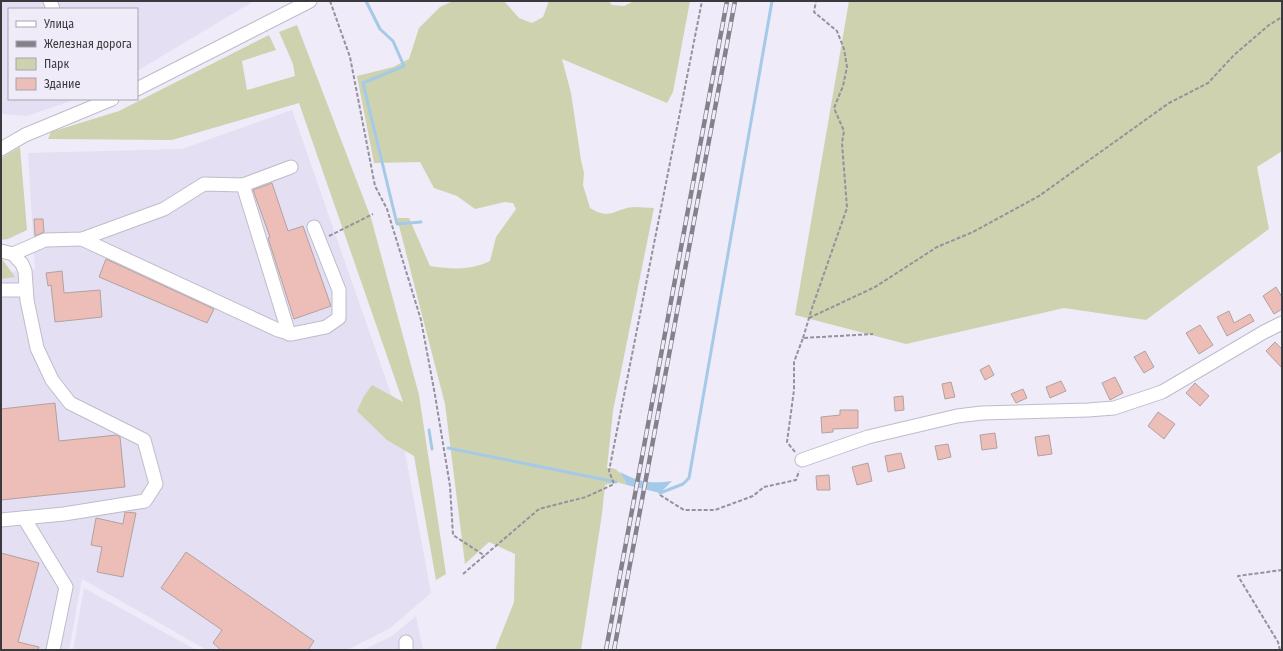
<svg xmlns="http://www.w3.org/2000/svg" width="1283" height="651" font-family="'Fira Sans Condensed',sans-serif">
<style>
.built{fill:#e4dff3}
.green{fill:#cfd2af}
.water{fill:#a5cae7}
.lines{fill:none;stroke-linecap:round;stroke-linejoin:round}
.stream{stroke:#a5cae7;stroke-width:3}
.building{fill:#edbdb7;stroke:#b1a2a0}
.minor-casing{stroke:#bfbcc9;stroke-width:15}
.path{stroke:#94929b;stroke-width:2;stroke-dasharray:4 2;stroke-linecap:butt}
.minor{stroke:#fff;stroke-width:13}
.rail-casing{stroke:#83818a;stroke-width:4.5}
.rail{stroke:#efebf9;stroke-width:3;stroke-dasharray:9;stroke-linecap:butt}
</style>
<rect width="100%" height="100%" fill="#efebf9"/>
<!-- built -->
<g class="built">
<path d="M1,1H254L137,71V9H9V99H77L27,116L1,114Z"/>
<path d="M292,110L398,414L431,593L389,629L347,650H207L82,579L69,650H1V273L35,269L28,153L182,149Z"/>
<path d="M84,588L196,650H73Z"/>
<path d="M416,616L423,650H363L392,636Z"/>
</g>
<!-- green -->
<g class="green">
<path d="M453,1H504L519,18L532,23L543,17L549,1H609L612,5L624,6L634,1H690L673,92L667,103L562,59L571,93L581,160L584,173L583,185L590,208C611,221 616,208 634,207C640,207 647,208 654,208L613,411L607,468C619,467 622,475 627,485L616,482L605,485L602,514L581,650H495L514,602L515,554L489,542L465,564L445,404L397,218H409L430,266C452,269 469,271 490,261L496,237L516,209L513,203L505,202L475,209L457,196L434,188L420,162L374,163L357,76L393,67L409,59L419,28L440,7Z"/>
<path d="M849,1H1282V151L1257,167L1269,229L1146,320L1064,308L906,344L795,315Z"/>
<path d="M297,25L371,218L419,395L446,574L436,580L414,456L387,440L357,411L364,396L372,385L403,402L299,103L172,140L48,139L51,132L119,111L269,35L276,50L242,61L247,90L295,76L293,64L279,32Z"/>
<path d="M20,147L27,230L8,239L1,240V158Z"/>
<path d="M1,259H2L15,277L1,279Z"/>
</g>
<!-- water -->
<path class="water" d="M620,472C639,482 651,484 672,481L660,493L627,485Z"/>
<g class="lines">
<!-- stream -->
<g class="stream">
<path d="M366,1L380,29L393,41L404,66L363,83L397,224L421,222"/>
<path d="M429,430L432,449"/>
<path d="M448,448L616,482"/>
<path d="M660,493L683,484L689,478L772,1"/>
</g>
</g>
<!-- building -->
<g class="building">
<path d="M272,183L288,231L303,226L331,306L294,319L268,238L270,237L253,190Z"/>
<path d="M34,219H43L44,232L35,236Z"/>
<path d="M106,259L214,309L207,323L99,277Z"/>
<path d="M62,271L64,293L100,290L102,317L55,322L51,285L48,286L46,273Z"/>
<path d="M1276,287L1282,297V309L1274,314L1263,296Z"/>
<path d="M1229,311L1234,323L1250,314L1254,321L1227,336L1217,317Z"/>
<path d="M1200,325L1213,345L1199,354L1186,333Z"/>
<path d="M1275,342L1282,349V368L1266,351Z"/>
<path d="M1145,351L1154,367L1144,373L1134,357Z"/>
<path d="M989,365L994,375L985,380L980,370Z"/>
<path d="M1115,377L1123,393L1110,400L1102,383Z"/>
<path d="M1061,381L1066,391L1050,398L1046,387Z"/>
<path d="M951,382L955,397L945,399L942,384Z"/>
<path d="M1195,383L1209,396L1200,406L1186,393Z"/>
<path d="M1023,389L1027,398L1016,403L1011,394Z"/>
<path d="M903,396L904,410L895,411L894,397Z"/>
<path d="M55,403L59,441L117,435L120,437L125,487L1,500V409Z"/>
<path d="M840,410H858V428L833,429V432L822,433L821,417L840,415Z"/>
<path d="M1158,412L1175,424L1164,439L1148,426Z"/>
<path d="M995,433L997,448L982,450L980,435Z"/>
<path d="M1049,435L1052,454L1038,456L1035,437Z"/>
<path d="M948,444L951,457L938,460L935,446Z"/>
<path d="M901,453L905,468L888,472L885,456Z"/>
<path d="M868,463L872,481L857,485L852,467Z"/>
<path d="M829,475L830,490H817L816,476Z"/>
<path d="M125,512L136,513L123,577L97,572L102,547L91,545L96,518L123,524Z"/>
<path d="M186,552L314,641L308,650H221L213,643L222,630L161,588Z"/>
<path d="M1,553L39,563L18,642L39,647L38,650H1Z"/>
</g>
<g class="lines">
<defs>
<g id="minor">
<path d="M50,1L53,9"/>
<path d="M137,89L310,1"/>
<path d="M1,149L25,135L112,99"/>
<path d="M243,185L289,334"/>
<path d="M82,239L278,330L292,334L326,327L339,318V290L314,227"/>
<path d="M1,251L13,254L22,264L25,271L27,300L37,348L52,380L70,403L144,440L156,484L145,501L64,514L1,520"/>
<path d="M13,254L45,240L82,239L164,209L204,184L243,185L291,167"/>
<path d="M1,290H26"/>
<path d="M802,460L868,437L957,416L982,413L1088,410L1114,408L1162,392L1264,332L1282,323"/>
<path d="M24,518L66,587L53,650"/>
<path d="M406,650V642"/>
</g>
</defs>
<!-- minor casing -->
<use href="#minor" class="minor-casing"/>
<!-- path -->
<g class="path">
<path d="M330,1L350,57L375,186L387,209L421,320L435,395L450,486L453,535L485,556"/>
<path d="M329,236L373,214"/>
<path d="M809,318L875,287L937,247L973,232L1039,196L1169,103L1208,83L1234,55L1269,25L1282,17"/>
<path d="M803,338L812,308L847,208L842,143L844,131L834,108L843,86L847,67L844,49L837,31L814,12L816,1"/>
<path d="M795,452L787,442L794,390V362L803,338L873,334"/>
<path d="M660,495L684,510H715L753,496L764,487L796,480L799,471"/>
<path d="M463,574L539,509L586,497L614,484L609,471L702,1"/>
<path d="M1280,650L1278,642L1238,576L1282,570"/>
</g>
<!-- minor -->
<use href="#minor" class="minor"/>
<defs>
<g id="rail">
<path d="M606,650L727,1"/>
<path d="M614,650L735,1"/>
</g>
</defs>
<!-- rail casing -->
<use href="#rail" class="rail-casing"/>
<!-- rail -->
<use href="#rail" class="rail"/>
</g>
<!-- border -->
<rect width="1283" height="651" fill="none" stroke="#3a393e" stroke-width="4"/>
<!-- legend -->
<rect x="8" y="8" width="130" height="92" fill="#efebf9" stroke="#a7a4ae"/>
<rect x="16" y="21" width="20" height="6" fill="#ffffff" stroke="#a7a4ae"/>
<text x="44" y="28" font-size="12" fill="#3a393e">Улица</text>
<rect x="16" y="41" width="20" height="6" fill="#83818a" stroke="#a7a4ae"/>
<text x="44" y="48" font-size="12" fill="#3a393e">Железная дорога</text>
<rect x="16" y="58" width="20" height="12" fill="#cfd2af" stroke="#a7a4ae"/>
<text x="44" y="68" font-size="12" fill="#3a393e">Парк</text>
<rect x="16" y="78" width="20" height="12" fill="#edbdb7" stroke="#a7a4ae"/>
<text x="44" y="88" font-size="12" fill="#3a393e">Здание</text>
</svg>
